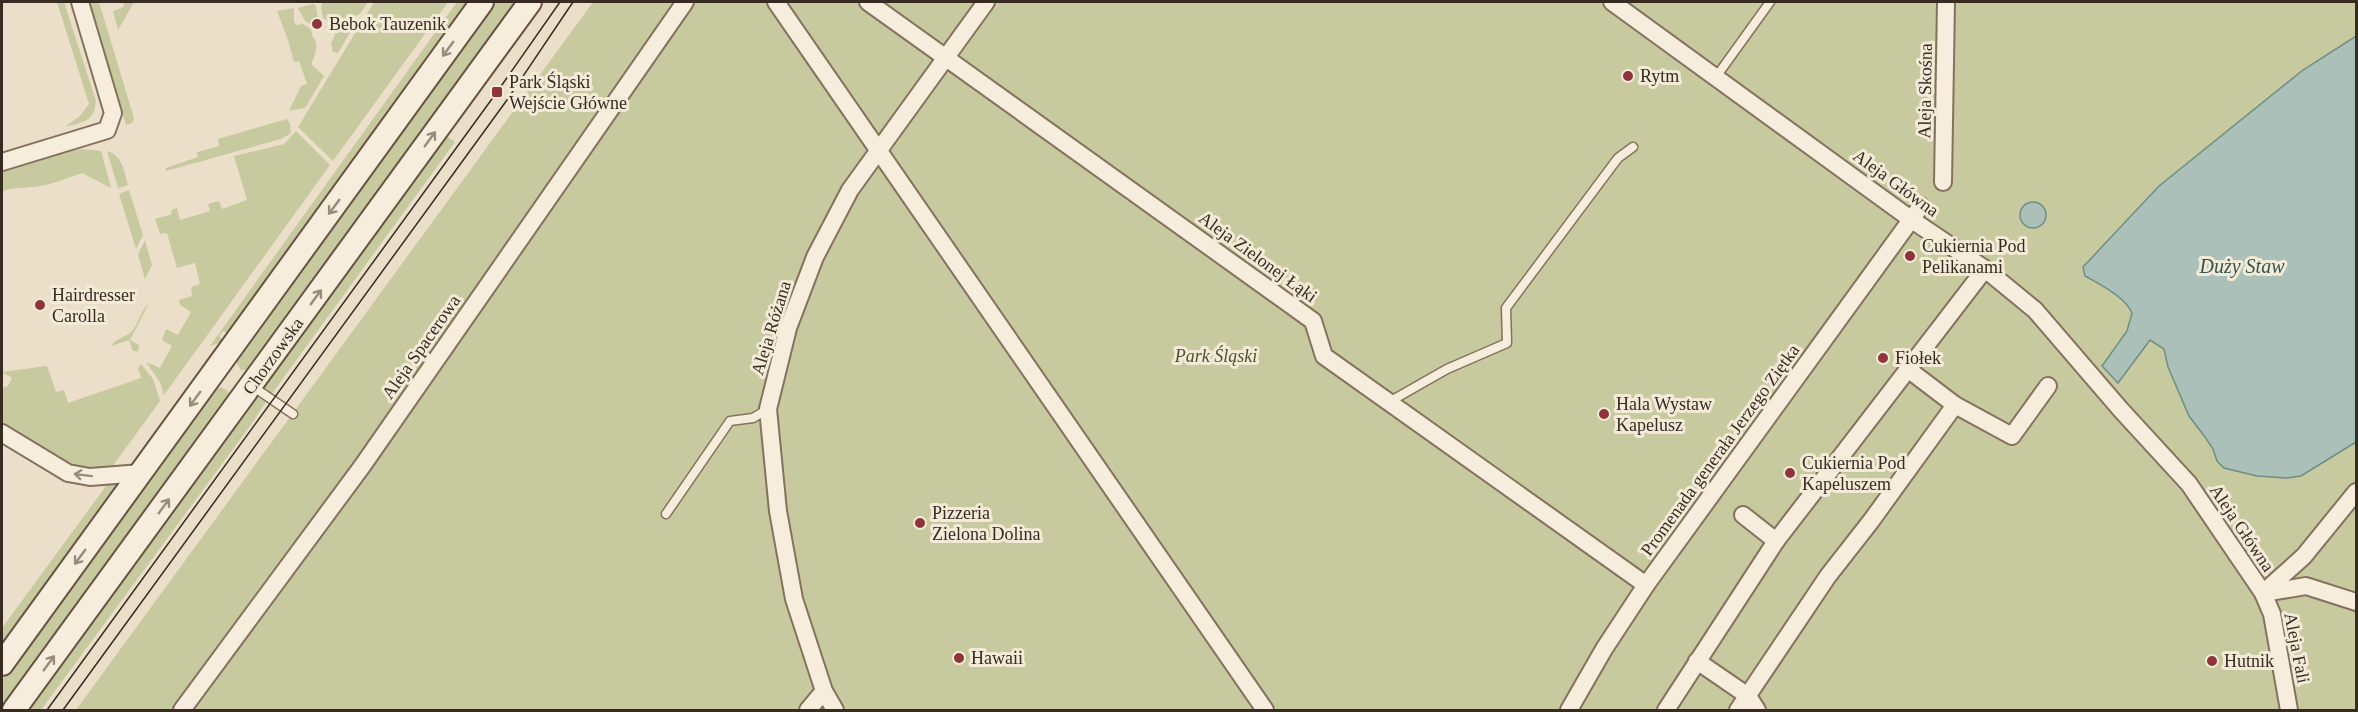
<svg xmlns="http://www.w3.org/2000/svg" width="2358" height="712" font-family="'Times New Roman',serif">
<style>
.green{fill:#c7c99e}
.water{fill:#aac0b8;stroke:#718e85;stroke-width:1.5}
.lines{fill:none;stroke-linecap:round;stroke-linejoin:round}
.lane-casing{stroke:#86715f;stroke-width:11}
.street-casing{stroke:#86715f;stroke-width:20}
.secondary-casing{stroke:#685342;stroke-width:26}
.lane{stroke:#f6eddc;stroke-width:8}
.street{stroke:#f6eddc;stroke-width:16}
.secondary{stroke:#f6eddc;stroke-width:22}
.tram{stroke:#382b21;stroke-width:1.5}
.oneway{stroke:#978c7e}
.poi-dot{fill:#90343b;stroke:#f3ead8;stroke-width:2}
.labels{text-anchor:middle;stroke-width:6;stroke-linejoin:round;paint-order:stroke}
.poi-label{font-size:18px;fill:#382b21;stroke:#f3ead8;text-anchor:start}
.street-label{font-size:18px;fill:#382b21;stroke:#f3ead8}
.park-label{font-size:18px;font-style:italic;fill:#4b532a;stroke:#f3ead8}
.water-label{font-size:20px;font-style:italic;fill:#325651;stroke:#f3ead8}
</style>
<rect width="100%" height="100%" fill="#ebdfc9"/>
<!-- green -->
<g class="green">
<path d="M57,2H64L96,101C94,122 83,122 65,127L80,116L89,104Z"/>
<path d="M89,2H99L134,118L132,123L126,125Z"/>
<path d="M123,2H134L118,30L113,11L124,7Z"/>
<path d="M323,2H368L360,14L335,25L323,18L321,6Z"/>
<path d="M374,2H448L333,161L298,127Z"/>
<path d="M457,2H470L230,334L223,331L219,336L225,341L210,346Z"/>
<path d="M494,2H518L250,370H241L236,362L240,353Z"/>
<path d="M593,2H2356V710H76Z"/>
<path d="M313,4L316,6L318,19L316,23L312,25L305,21L298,8Z"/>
<path d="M294,8V21L296,25L303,24L311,29C311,36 314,37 316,43C317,50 314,58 311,64L324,76L305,108L289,111L301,86L307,84L299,61L294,62L288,40L277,11Z"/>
<path d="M358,19L338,53L333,52L331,44L337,29Z"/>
<path d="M287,119L290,124L291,133L281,139L166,171V168L198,157L197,152L219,146L218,139Z"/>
<path d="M296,131L330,165L164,395L160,382L146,362L160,368L172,346L162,340L166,329L178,335L191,312L180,305L179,300L192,296L191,287L200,284L195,263L177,268L167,233L160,234L155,219L172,214L171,210L177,208L180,220L210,211L208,204L219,201L222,209L247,200L234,156L284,144Z"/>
<path d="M445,135L455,142L271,395L265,391L264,385Z"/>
<path d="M82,149L101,151L111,188L82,173C69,177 54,184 40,186C27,188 15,187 2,191V171L64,152Z"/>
<path d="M107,151C123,156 124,171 128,185L118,188Z"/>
<path d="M129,190L143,235L136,249L119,194Z"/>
<path d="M145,240L152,265L145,279L138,255Z"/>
<path d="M149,303L130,340L139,345L138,351H133L129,340L111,346C116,338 125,338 131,332C139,324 140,311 149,303Z"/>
<path d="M141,364L153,379L160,401L112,467L91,469L70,465L2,423V388L8,386L12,378L2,372L47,366L56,392L64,390L68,403L141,378L138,368Z"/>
<path d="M221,387L229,392L227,404L2,710V681L213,391Z"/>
<path d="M254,398H260L266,402L250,426L41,710H27Z"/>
<path d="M109,482L118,485L2,648V628Z"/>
</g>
<!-- water -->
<g class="water">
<path d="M2356,36V442L2301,476L2287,478L2257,476L2224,468L2217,461L2213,449L2205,437L2189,416L2168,367L2164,349L2150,340L2118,383L2102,366L2127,331L2132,313C2125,297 2101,285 2085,276L2083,267L2159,186L2303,70Z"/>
<circle cx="2033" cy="215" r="13"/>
</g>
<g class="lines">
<defs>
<g id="lane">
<path d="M1716,77L1770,2"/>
<path d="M252,386L293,414"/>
<path d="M1389,402L1447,369L1507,343L1506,308L1618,158L1633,147"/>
<path d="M666,514L730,421L753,418L768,409"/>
</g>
<g id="street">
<path d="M776,2L1265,710"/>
<path d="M868,2L1313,321L1324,356L1646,585"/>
<path d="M1612,2L1912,220L1985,269L2035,310L2121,410L2189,484L2263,593L2272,614L2289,710"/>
<path d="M2,162L107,130L113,113L80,2"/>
<path d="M1943,182L1946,2"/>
<path d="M1909,370L1955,405L2012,436L2048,386"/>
<path d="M2,433L68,473L90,477L141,473"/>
<path d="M1743,515L1776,541"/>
<path d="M2263,593L2304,556L2356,492"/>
<path d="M2264,593L2306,586L2356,602"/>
<path d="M1697,661L1748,696L1757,710"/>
<path d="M182,710L363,465L685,2"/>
<path d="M808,710L824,691"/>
<path d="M835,710L824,691L794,599L778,511L768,409L788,328L815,257L850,190L986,2"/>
<path d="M1569,710L1604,649L1646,585L1921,206"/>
<path d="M1666,710L1776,541L1985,269"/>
<path d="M1738,710L1828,576L1871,521L1955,405"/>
</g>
<g id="secondary">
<path d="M2,664L482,2"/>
<path d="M14,710L530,2"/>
</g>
</defs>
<!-- lane casing -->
<use href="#lane" class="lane-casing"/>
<!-- street casing -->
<use href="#street" class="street-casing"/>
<!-- secondary casing -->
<use href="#secondary" class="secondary-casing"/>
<!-- lane -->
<use href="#lane" class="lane"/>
<!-- street -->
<use href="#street" class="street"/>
<!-- secondary -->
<use href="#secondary" class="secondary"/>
<!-- tram -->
<g class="tram">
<path d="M47,710L497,92L560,2"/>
<path d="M63,710L507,100L573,2"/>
</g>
</g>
<!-- one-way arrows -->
<defs><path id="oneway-shaft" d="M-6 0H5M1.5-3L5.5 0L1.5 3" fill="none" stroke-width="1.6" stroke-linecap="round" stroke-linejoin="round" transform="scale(1.5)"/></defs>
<g class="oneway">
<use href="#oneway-shaft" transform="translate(448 49) rotate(126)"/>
<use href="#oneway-shaft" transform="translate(430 139) rotate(-54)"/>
<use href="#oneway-shaft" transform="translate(334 207) rotate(126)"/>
<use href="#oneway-shaft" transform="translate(316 297) rotate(-54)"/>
<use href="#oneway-shaft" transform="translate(195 399) rotate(126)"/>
<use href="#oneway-shaft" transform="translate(83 475) rotate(-173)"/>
<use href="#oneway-shaft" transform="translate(164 506) rotate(-54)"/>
<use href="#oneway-shaft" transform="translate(80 557) rotate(126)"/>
<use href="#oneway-shaft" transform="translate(49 663) rotate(-54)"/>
</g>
<!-- markers -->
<g class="poi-dot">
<circle cx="317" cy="24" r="6"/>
<circle cx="1628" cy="76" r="6"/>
<rect x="491" y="86" width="12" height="12" rx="3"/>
<circle cx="1910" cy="256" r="6"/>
<circle cx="40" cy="305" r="6"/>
<circle cx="1883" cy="358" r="6"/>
<circle cx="1604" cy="414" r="6"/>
<circle cx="1790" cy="473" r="6"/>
<circle cx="920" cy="523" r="6"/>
<circle cx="959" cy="658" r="6"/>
<circle cx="2212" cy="661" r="6"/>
</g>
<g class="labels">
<!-- poi labels -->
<g class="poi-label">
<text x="329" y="30">Bebok Tauzenik</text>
<text x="1640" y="82">Rytm</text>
<text x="509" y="88">Park Śląski<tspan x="509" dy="21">Wejście Główne</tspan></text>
<text x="1922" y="252">Cukiernia Pod<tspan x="1922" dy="21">Pelikanami</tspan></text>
<text x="52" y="301">Hairdresser<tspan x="52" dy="21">Carolla</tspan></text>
<text x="1895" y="364">Fiołek</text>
<text x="1616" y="410">Hala Wystaw<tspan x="1616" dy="21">Kapelusz</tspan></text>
<text x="1802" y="469">Cukiernia Pod<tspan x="1802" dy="21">Kapeluszem</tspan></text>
<text x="932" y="519">Pizzeria<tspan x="932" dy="21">Zielona Dolina</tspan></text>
<text x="971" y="664">Hawaii</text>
<text x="2224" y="667">Hutnik</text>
</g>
<!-- street labels -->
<g class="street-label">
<text transform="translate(1925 91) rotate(-89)" y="6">Aleja Skośna</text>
<text transform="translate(1896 183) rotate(36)" y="6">Aleja Główna</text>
<text transform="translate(1258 257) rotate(36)" y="6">Aleja Zielonej Łąki</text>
<text transform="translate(771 328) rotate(-73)" y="6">Aleja Różana</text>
<text transform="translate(421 347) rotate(-55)" y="6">Aleja Spacerowa</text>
<text transform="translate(273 356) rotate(-54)" y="6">Chorzowska</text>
<text transform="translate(1720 450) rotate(-54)" y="6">Promenada generała Jerzego Ziętka</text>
<text transform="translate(2242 528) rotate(56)" y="6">Aleja Główna</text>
<text transform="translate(2297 648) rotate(79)" y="6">Aleja Fali</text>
</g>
<!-- park labels -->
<g class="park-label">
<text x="1216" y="362">Park Śląski</text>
</g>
<!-- water labels -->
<g class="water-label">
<text x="2242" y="273">Duży Staw</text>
</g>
</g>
<!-- border -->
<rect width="2358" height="712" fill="none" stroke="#382b21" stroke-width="6"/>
</svg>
